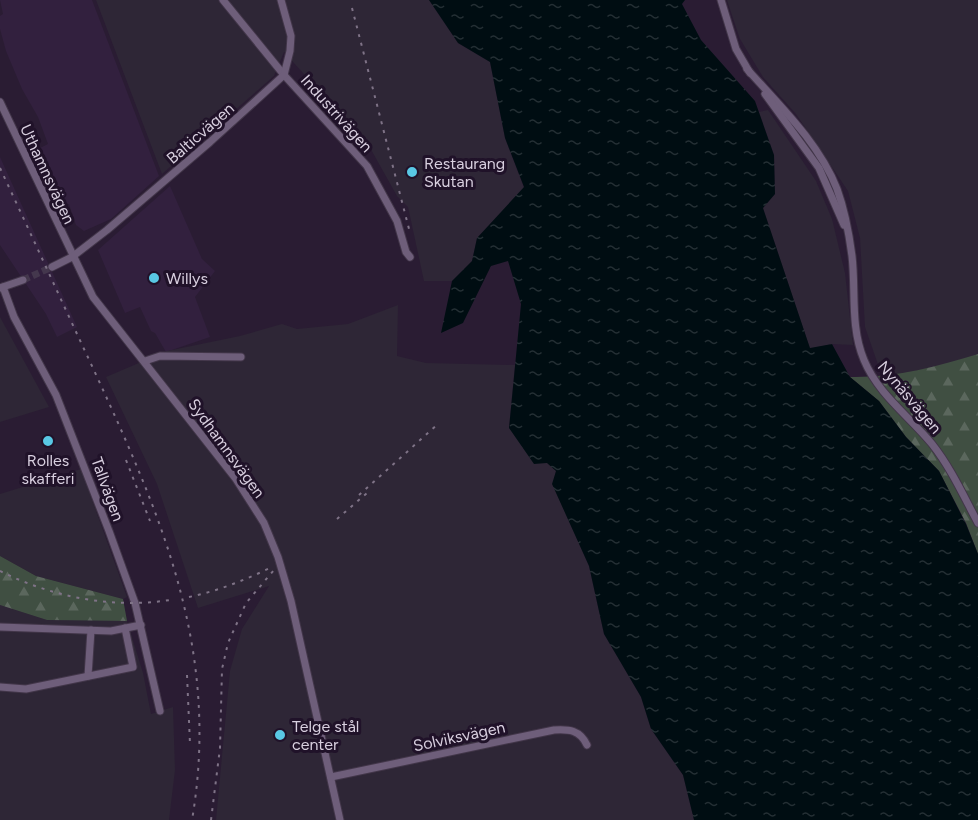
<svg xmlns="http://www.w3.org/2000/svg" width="978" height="820" font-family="Figtree,sans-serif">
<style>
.built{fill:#32203e}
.industrial{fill:#2e2636}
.forest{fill:url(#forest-firs)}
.water{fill:url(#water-ripples)}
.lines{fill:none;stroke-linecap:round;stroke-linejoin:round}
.minor-tunnel{stroke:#44374d;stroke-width:7;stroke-dasharray:7 3.5;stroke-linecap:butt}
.minor-casing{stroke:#423649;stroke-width:9}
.minor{stroke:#6e5e7a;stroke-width:7}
.rail{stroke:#7f7387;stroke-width:2;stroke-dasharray:3 6;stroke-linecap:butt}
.poi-dot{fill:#59c8e4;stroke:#201229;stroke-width:2}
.labels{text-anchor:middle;stroke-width:6;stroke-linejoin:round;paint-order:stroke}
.street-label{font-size:16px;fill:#d8cfdf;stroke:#201229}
.poi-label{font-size:16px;fill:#d8cfdf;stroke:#201229;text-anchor:start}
</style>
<defs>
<pattern id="forest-firs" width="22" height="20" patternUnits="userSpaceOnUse" patternTransform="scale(1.5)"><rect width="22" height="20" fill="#404f42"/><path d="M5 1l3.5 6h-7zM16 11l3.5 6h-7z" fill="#5b675d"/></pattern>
<pattern id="water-ripples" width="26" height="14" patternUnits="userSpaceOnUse" patternTransform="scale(1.5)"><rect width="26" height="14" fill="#000d12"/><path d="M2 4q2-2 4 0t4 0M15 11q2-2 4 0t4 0" fill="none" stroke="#242f34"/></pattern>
</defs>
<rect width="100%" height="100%" fill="#2a1c33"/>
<!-- built -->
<g class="built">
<path d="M0,0H92L159,176L111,219L84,231L76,225L69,204H62L38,149L48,144L38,117L22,89L6,51L0,29V16L3,14Z"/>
<path d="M0,157L77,327L57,337L46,314L0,245Z"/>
<path d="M170,186L202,259L215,271L195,297L210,337L166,352L155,333L151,331L140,307L125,313L98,250Z"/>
</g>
<!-- industrial -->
<g class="industrial">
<path d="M96,0H429L458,43L490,62L505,138L524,188L477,238L472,261L452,281H424L408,207L397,196L369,146L284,52L274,76L162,174Z"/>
<path d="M727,0H978V354L935,368L882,376L865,327L860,238L848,191L796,114L763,77L740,39Z"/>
<path d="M768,110L816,181L832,219L845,273L853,345L832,344L810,349L763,208L775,194L774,155L759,112Z"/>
<path d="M398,305L397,356L426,363L515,365L509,428L556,471L553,485L589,566L604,634L641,697L651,729L683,775L694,820H216L230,671L242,629L269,586L198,608L157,484L106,377L167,351L240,336L282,324L297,329L348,324Z"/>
<path d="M0,317L49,407L0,422Z"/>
<path d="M81,469L127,597L123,599L36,576L0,556V494Z"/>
<path d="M0,605L47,620L127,621L143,673L151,714L173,707L175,770L169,820H0Z"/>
</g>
<!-- forest -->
<g class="forest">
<path d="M978,354V554L966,523L939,471L906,437L879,401L850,377C894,378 936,367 978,354Z"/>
<path d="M0,556L36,576L123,599L127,621L47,620L0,605Z"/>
</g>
<!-- water -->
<path class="water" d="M429,0H685L682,4L701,40L755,101L774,155L775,194L763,208L810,348L832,344L850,377L879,401L906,437L939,471L966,524L978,554V820H694L683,775L651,729L641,697L604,634L589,566L552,484L556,471L547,463L534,464L509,428L521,304L508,261L491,266L463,323L441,333L452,281L472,261L477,238L524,187L505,138L490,62L458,43Z"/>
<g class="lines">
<!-- minor-tunnel -->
<path class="minor-tunnel" d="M23,280L52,267"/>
<defs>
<g id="minor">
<path d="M223,0L284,75L367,166L397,221L406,252L410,257"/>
<path d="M721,0L736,49L750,73"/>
<path d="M747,69C780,106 819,143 837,189C845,211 849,233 852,256C856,290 850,327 864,360C878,394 909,416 932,444C951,468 964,497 978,523"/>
<path d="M765,94L819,168L844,225"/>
<path d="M0,102L93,297L236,479L264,523L278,557L291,601L340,820"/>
<path d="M52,267L72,257L107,230L210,142L284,75L290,51L291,36L281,0"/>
<path d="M3,287L14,317L56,395L109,531L135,603L160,711"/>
<path d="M0,288L23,280"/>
<path d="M145,361L160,356L241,357"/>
<path d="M0,627L111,631L141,625"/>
<path d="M88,676L91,630"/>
<path d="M0,687L26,689L133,667L125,628"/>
<path d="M331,777L554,730C569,729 580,730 587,745"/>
</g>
</defs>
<!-- minor casing -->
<use href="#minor" class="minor-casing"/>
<!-- minor -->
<use href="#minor" class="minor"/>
<!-- rail -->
<g class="rail">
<path d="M352,8L409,229"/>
<path d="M0,168C31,234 61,300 92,366C161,515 221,650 192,820"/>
<path d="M126,460L150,521"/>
<path d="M359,495L438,424"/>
<path d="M337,519L367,493"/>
<path d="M0,571C52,597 112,609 170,600"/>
<path d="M189,597C218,591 245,580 272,567"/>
<path d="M187,675L190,744"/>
<path d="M211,820L220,748L222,669L228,643L246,603L274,570"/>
</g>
</g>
<!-- markers -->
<g class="poi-dot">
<circle cx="412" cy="172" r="6"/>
<circle cx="154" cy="278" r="6"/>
<circle cx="48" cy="441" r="6"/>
<circle cx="280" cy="735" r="6"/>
</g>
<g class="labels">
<!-- street labels -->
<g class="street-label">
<text transform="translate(337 113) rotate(48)" y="6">Industrivägen</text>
<text transform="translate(200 133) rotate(-41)" y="6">Balticvägen</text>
<text transform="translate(48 174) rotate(65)" y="6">Uthamnsvägen</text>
<text transform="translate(910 397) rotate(50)" y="6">Nynäsvägen</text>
<text transform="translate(227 448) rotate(54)" y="6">Sydhamnsvägen</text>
<text transform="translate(108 489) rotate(70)" y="6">Tallvägen</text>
<text transform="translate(459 736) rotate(-12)" y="6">Solviksvägen</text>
</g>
<!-- poi labels -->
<g class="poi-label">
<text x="424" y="169">Restaurang<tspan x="424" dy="18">Skutan</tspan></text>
<text x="166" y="284">Willys</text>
<text x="48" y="466" text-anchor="middle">Rolles<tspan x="48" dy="18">skafferi</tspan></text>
<text x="292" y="732">Telge stål<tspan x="292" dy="18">center</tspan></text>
</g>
</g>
</svg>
